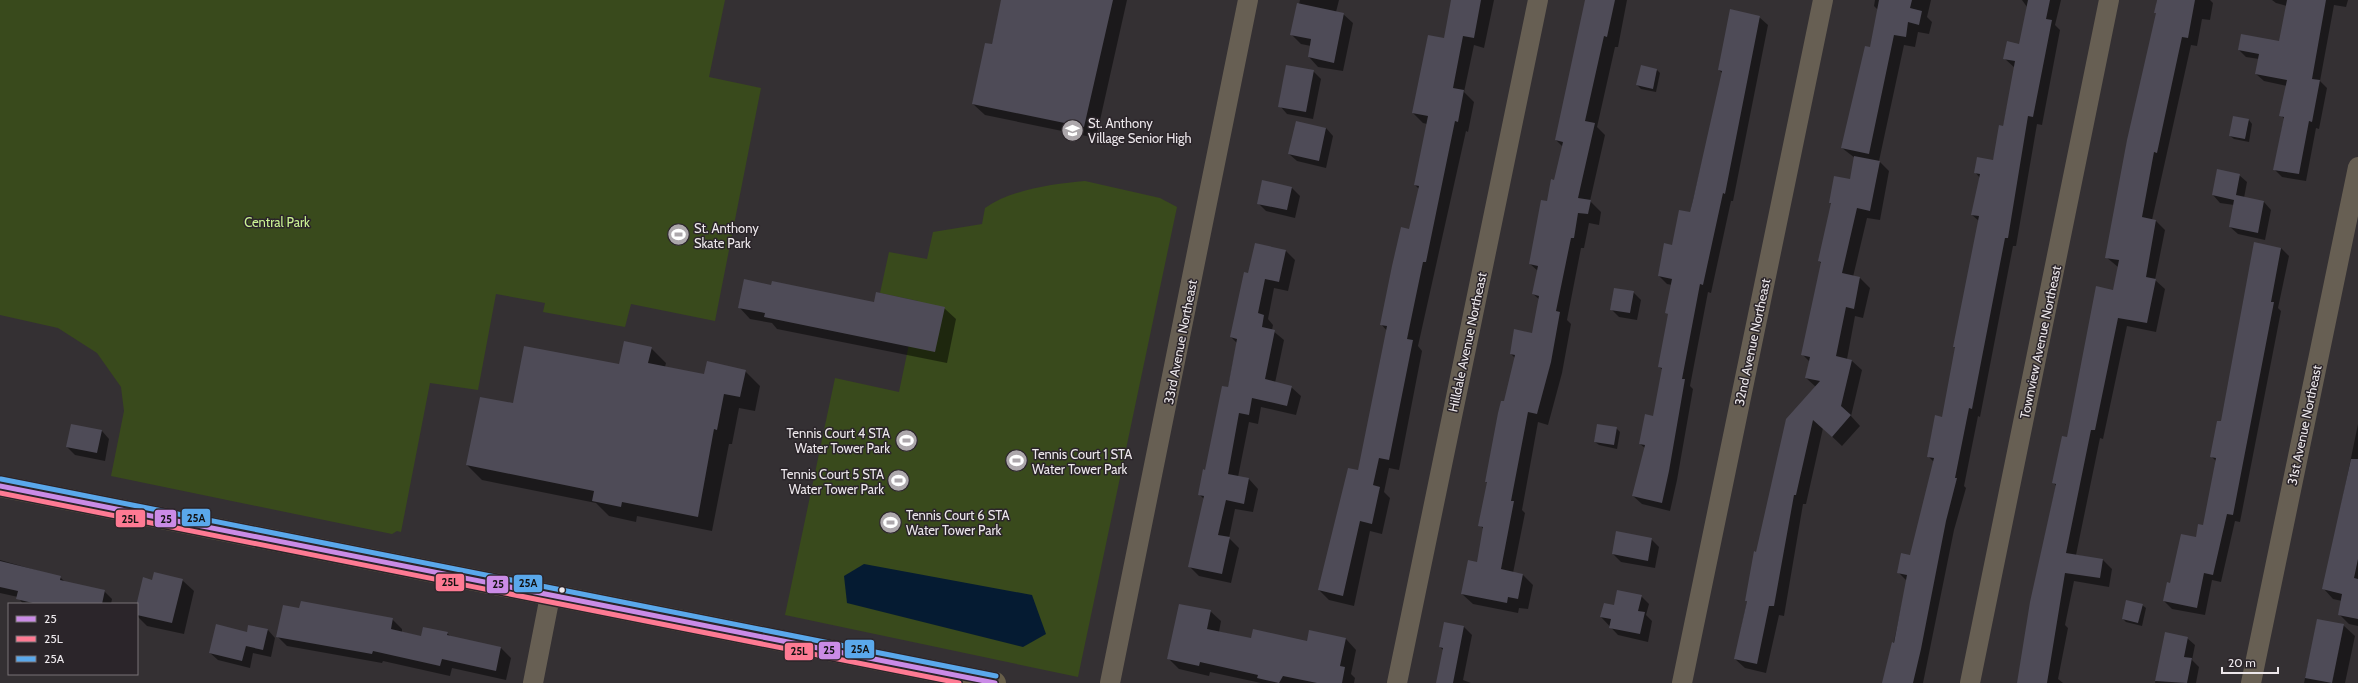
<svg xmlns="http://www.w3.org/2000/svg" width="2358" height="683" font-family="Cabin,sans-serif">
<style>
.green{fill:#394a1c}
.water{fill:#051b32}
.shadow{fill:#0007}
.building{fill:#4e4b57}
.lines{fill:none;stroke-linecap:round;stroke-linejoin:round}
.minor{stroke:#675f53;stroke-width:20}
.major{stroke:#685f49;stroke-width:22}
.bus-1-casing{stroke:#2b252a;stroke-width:8}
.bus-2-casing{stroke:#2b252a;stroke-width:8}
.bus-3-casing{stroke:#2b252a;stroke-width:8}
.bus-1{stroke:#ca8be6;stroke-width:5}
.bus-2{stroke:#fe7a93;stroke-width:5}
.bus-3{stroke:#5aa8eb;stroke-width:5}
.bus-dot{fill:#ece7eb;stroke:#2b252a;stroke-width:1.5}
.labels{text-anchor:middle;stroke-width:3;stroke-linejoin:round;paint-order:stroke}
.poi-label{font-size:13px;fill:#ece7eb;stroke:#2b252a;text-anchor:start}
.park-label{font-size:13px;fill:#caf293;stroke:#2b252a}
.street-label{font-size:13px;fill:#ece7eb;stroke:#2b252a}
.line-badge{stroke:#2b252a;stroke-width:1.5}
.pale-badge-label{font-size:11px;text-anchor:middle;font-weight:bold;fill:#111}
</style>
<rect width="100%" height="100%" fill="#343033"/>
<!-- green -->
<g class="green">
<path d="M0,0H725L709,77L761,88L715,321L631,304L625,327L543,312L545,303L496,294L478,390L430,383L401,532L397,531L392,534L111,476L124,411L121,387L97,353L58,328L0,315Z"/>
<path d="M1085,181L1160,198L1177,207L1078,677L785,615L835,378L899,392L918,301L880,293L889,252L927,259L933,232L982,224L985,208C1012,189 1053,184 1085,181Z"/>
</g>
<!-- water -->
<path class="water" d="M864,564L1032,595L1046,634L1023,647L847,603L844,576Z"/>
<!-- shadow -->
<g class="shadow">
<path d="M1002,0H1127L1096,138L985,115L973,104L992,45Z"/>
<path d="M1300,0H1339L1336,12L1343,14L1353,23L1343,71L1318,67L1309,57L1311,46L1301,44L1292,35Z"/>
<path d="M1452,0H1494L1484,48L1474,45L1464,92L1474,102L1468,132L1466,131L1418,346L1422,351L1399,470L1389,468L1384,492L1390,498L1382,534L1370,531L1354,606L1329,600L1319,590L1359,471L1387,331L1381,324L1410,230L1419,189L1415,185L1427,124L1423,123L1413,113L1445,39Z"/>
<path d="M1586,0H1627L1618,47H1615L1597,127L1605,135L1590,201L1601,212L1599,225L1589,223L1584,248H1581L1567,320L1571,324L1562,373L1548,425L1538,422L1522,510L1525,513L1513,573L1522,574L1533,585L1528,609L1519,608L1518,613L1473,604L1462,594L1478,563L1484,530L1480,525L1488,483L1486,482L1515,358L1511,354L1533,334L1540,300L1533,294L1538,271L1530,264L1555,181L1563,147L1556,140Z"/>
<path d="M1875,0H1931L1927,17L1932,22L1929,34L1918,32L1915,47L1904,45L1879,161L1889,171L1880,220L1867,218L1853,277L1860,278L1870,288L1863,318L1855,316L1847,359L1852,361L1862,370L1851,416L1860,426L1842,446L1823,428L1806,504H1803L1784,616L1779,615L1766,673L1745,668L1735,659L1757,553L1816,387L1806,378L1810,362L1803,355L1822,264L1819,261L1832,204L1830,203L1851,180L1855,158L1842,148L1871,48L1878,10L1874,6Z"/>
<path d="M2022,0H2061L2055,25L2060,30L2042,125L2037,124L2016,246H2013L1980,417L1978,416L1964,486L1966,488L1954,530L1923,683H1885L1907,581L1898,572L1911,556L1934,462L1928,456L1943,418L1956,348L1954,347L1979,221L1972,215L1980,178L1975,172L1993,161L2003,127L2015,68L2005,59L2020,45L2027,7Z"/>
<path d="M2157,0H2210L2213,3L2210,20L2202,19L2197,46L2191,45L2152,220L2156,221L2165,230L2155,280L2165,289L2156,332L2127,326L2103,439L2100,438L2076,555L2103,560L2112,569L2109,587L2074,581L2065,625L2068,628L2058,679L2063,683H2018L2031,602L2056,486L2054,483L2114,291L2118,267L2106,257L2157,14L2155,12Z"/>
<path d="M2272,0H2348L2346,7L2334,5L2320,81L2327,88L2319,129L2316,128L2306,181L2282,177L2274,169L2284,119L2281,115L2287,86L2264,81L2256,74L2259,59L2246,57L2239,50L2280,43L2287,6L2276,3Z"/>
<path d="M1759,17L1768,25L1733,201H1731L1711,293L1708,292L1690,386L1693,389L1677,480L1670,511L1642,504L1633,496L1645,448L1640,444L1654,417L1663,370L1659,367L1669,315L1667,313L1672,285L1667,284L1659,276L1690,213L1723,74L1719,70Z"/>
<path d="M1657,70L1660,73L1656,92L1641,89L1637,85Z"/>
<path d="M1313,71L1321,79L1313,119L1287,114L1280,106Z"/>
<path d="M2249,120L2252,124L2249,142L2234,139L2230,136Z"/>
<path d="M1326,128L1333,136L1326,168L1297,161L1289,154Z"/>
<path d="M2239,175L2247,182L2244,198L2264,202L2271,210L2265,240L2238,234L2230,227L2234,205L2220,203L2213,195Z"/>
<path d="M1263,182L1292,188L1300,196L1295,218L1266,211L1258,203Z"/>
<path d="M2281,248L2289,256L2278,308L2281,311L2240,522L2235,521L2221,582L2212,580L2205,615L2172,609L2164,601L2171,584L2204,526L2216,461L2211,456Z"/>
<path d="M1286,251L1295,260L1288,291L1274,288L1268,319L1273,325L1272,330L1284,340L1275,383L1291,387L1301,396L1296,415L1261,407L1258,424L1249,422L1238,477L1249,479L1258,489L1253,512L1235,509L1229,538L1239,548L1231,583L1199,576L1190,567L1204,499L1199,494L1228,388L1237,343L1231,337L1249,274Z"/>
<path d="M1633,292L1641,300L1637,320L1619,317L1611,309Z"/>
<path d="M875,304L944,308L956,319L947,363L777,329L772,323L750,319L739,307Z"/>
<path d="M651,348L666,363L665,367L705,375L745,371L760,386L755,411L739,408L732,444H729L712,531L637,516L636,522L609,516L596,503L482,480L467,465L514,405L620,366Z"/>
<path d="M2358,424V626L2349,624L2339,614L2342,601L2333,599L2324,589Z"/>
<path d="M1616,428L1620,432L1617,449L1599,445L1595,442Z"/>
<path d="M102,431L109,439L105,461L75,455L67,447Z"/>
<path d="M1651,539L1659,547L1655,568L1621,562L1613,554Z"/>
<path d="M0,560L60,577L65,582L104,591L112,599L111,604H23L18,597L0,593Z"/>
<path d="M182,580L194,591L184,634L147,626L137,616V606L153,581Z"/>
<path d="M1641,596L1649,604L1646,615L1652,621L1648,642L1618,635L1601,617L1614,606Z"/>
<path d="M2142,605L2146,608L2142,626L2126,622L2123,619Z"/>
<path d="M300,610L392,619L402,629V632L422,637L447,633L451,637L501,648L511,658L506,680L452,668L450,676L383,661L382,663L287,646L277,636Z"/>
<path d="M1210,611L1221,621L1219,632L1252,639L1308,642L1310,632L1346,639L1356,650L1351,674L1355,678L1354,683H1261L1210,672L1209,676L1179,669L1168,658Z"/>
<path d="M2318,620L2343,625L2355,636L2345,683H2304Z"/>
<path d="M1445,623L1464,627L1472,635L1463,680L1471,683H1438L1444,651L1440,647Z"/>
<path d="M268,630L275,638L271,657L253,653L250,668L218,660L210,653L248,633Z"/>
<path d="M2166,633L2187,638L2195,645L2192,660L2199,667L2196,683H2155Z"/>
</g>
<!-- building -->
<g class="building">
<path d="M1001,0H1113L1084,127L972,104L985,43L992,44Z"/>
<path d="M1451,0H1481L1474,38L1463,36L1453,88L1464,90L1458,122L1455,121L1426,262H1423L1407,339L1413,340L1389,460L1379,458L1373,485L1380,487L1372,524L1360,521L1343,596L1318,590L1348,468L1358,470L1387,326L1380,325L1392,266L1401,227L1409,229L1419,186L1414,185L1428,116L1412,113L1428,35L1444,38Z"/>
<path d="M1585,0H1615L1607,37L1604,36L1585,121L1595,123L1578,198L1591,200L1588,214L1578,213L1574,238H1571L1556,311L1560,312L1551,362L1537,414L1528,412L1511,501H1514L1501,569L1523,574L1518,599L1508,597L1507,603L1461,594L1468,560L1477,562L1483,527L1478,526L1487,482H1485L1498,413L1501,401H1504L1515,355L1510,354L1514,329L1532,333L1539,296L1532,294L1538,266L1529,264L1541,200L1547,201L1551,179L1554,180L1563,142L1555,140Z"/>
<path d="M1879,0H1912L1910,8L1922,11L1919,25L1908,22L1906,37L1894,35L1869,154L1841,148L1865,46L1870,47Z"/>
<path d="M2028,0H2050L2046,19L2052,20L2033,117L2028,116L2008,238H2005L1972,409L1969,408L1955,478H1957L1946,521L1921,649L1913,683H1882L1892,642L1894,643L1907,575L1897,573L1901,553L1910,555L1934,458L1927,457L1935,415L1942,417L1955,347H1953L1979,216L1971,215L1980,174L1974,173L1977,157L1993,160L1999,125L2003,126L2015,61L2003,59L2007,41L2019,44Z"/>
<path d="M2157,0H2195L2188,38L2182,37L2157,153L2154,152L2142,217L2156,220L2146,277L2156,279L2147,323L2118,318L2095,430H2091L2066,553L2103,559L2100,578L2065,573L2047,683H2017L2030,602L2056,484L2052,483L2062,436L2067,437L2096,286L2113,290L2119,260L2105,258L2127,140L2156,13H2154Z"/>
<path d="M2287,0H2326L2312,79L2320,80L2312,122L2309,121L2299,174L2273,170L2284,117L2279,116L2287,80L2255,74L2259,54L2238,50L2241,34L2279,41Z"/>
<path d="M1297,3L1344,13L1334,63L1308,57L1311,39L1290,35Z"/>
<path d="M1730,9L1760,16L1725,194L1723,193L1703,285L1700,284L1682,379H1685L1669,471L1662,503L1632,496L1645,445L1639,444L1645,414L1653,416L1662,368L1658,367L1668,314L1665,313L1672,279L1658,276L1664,243L1672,245L1679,210L1690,212L1693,200L1722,71L1718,70Z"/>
<path d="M1286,65L1314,70L1306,112L1278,107Z"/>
<path d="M1641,65L1657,69L1653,89L1636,85Z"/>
<path d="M2233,116L2249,119L2245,139L2229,136Z"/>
<path d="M1296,121L1326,128L1319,161L1288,154Z"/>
<path d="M1854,156L1880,161L1870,211L1857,208L1842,273L1860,277L1854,309L1846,307L1836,356L1852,360L1841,406L1851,415L1832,437L1813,420L1796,495H1794L1774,606H1769L1757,664L1734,659L1747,601H1745L1754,551L1756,552L1786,419L1820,381L1805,378L1810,357L1801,355L1821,262L1818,261L1831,203H1829L1834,176L1850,179Z"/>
<path d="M2217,169L2240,174L2236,195L2264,201L2258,233L2229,227L2234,200L2212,195Z"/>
<path d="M1262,180L1292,187L1287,210L1257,204Z"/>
<path d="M2254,242L2281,248L2271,302H2274L2233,515L2227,514L2213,575L2204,573L2197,608L2163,601L2167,582L2170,583L2181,534L2196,537L2198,524L2203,525L2216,458L2210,457L2217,421H2221Z"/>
<path d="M1255,243L1286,250L1279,282L1265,279L1258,313L1264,315L1262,327L1275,330L1265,379L1292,386L1287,406L1252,398L1249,415L1239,413L1228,474L1249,478L1244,504L1226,500L1218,535L1230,537L1222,574L1188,567L1204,496L1198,495L1203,469L1205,470L1222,386L1228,387L1237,339L1230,337L1244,272L1248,273Z"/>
<path d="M744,279L771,285L772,281L874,302L876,292L945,307L935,352L764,317L765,313L738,308Z"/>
<path d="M1614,288L1634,291L1630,313L1610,310Z"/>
<path d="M624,341L652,347L648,363L704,374L707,361L746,370L740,397L724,394L717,430L714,429L698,517L622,502L621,507L592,501L594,491L466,465L480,397L513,403L524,346L619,364Z"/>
<path d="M71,424L102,430L97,453L66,447Z"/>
<path d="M1597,424L1617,427L1614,445L1594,442Z"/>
<path d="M2351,459H2358V559L2354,578L2358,579V619L2338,615L2342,594L2322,589Z"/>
<path d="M1616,531L1652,538L1648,561L1612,554Z"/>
<path d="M0,561L61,576L60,580L105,590L102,604H37L16,599L18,591L0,587Z"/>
<path d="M154,572L183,579L172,623L137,615V602L143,577L152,580Z"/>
<path d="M1617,590L1642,595L1638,611L1645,612L1640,634L1609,628L1611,619L1600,617L1604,603L1614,605Z"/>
<path d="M2126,600L2143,604L2138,623L2122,619Z"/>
<path d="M301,601L393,618L391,629L421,636L423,627L448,632L447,635L501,647L496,671L442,659L440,666L373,651L372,654L276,637L283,605L299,608Z"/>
<path d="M1179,604L1211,610L1207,629L1251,638L1253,629L1307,641L1309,630L1346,638L1340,666L1345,667L1342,683H1317L1283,676L1279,683L1257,678L1258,675L1200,662L1199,666L1167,659Z"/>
<path d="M2317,619L2344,624L2332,683L2305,678Z"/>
<path d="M1444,622L1464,626L1453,683H1436L1443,648L1439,647Z"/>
<path d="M216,624L247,632L248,625L268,629L263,650L246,646L242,661L209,653Z"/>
<path d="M2165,632L2188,637L2184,657L2192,658L2187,683L2155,681Z"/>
</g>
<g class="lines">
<!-- minor -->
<g class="minor">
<path d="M533,683L550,596"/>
<path d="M1110,683L1248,0"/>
<path d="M1397,683L1538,0"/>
<path d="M1682,683L1823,0"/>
<path d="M1970,683L2109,0"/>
<path d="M2251,683L2358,167"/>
</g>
<!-- major -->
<path class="major" d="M0,486L995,683"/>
<defs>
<path id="bus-1" d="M0,486L995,683"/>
<path id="bus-2" d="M0,493L959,683"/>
<path id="bus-3" d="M1,479L996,676"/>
</defs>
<!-- bus-1 casing -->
<use href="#bus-1" class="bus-1-casing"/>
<!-- bus-2 casing -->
<use href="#bus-2" class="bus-2-casing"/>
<!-- bus-3 casing -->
<use href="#bus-3" class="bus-3-casing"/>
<!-- bus-1 -->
<use href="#bus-1" class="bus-1"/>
<!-- bus-2 -->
<use href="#bus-2" class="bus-2"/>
<!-- bus-3 -->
<use href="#bus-3" class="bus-3"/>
</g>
<!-- icons -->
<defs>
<symbol id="school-disc" viewBox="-11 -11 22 22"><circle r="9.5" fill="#aca7ab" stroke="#2b252a"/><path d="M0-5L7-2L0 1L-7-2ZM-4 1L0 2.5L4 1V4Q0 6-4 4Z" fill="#fff"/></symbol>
<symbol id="stadium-disc" viewBox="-11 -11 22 22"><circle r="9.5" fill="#aca7ab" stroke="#2b252a"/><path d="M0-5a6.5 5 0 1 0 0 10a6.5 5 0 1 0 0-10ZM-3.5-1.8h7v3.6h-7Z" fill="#fff"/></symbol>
</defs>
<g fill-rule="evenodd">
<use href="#school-disc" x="1060" y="118" width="25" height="25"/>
<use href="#stadium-disc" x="666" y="222" width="25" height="25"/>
<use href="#stadium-disc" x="894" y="428" width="25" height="25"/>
<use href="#stadium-disc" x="1004" y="448" width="25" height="25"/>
<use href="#stadium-disc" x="886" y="468" width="25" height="25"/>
<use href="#stadium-disc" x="878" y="510" width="25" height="25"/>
</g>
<!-- markers -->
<circle class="bus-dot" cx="562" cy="590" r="3.5"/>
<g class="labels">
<!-- poi labels -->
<g class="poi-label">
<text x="1088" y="128">St. Anthony<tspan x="1088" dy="15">Village Senior High</tspan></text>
<text x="694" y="233">St. Anthony<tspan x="694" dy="15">Skate Park</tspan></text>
<text x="890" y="438" text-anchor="end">Tennis Court 4 STA<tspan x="890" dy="15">Water Tower Park</tspan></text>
<text x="1032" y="459">Tennis Court 1 STA<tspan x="1032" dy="15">Water Tower Park</tspan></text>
<text x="884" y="479" text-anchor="end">Tennis Court 5 STA<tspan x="884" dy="15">Water Tower Park</tspan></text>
<text x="906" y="520">Tennis Court 6 STA<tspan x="906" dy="15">Water Tower Park</tspan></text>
</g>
<!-- park labels -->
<g class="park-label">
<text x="277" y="227">Central Park</text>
</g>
<!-- street labels -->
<g class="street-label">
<text transform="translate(1180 342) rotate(-79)" y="5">33rd Avenue Northeast</text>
<text transform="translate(1467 342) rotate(-78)" y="5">Hilldale Avenue Northeast</text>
<text transform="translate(1752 342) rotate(-78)" y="5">32nd Avenue Northeast</text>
<text transform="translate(2040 342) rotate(-78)" y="5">Townview Avenue Northeast</text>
<text transform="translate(2304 425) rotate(-78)" y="5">31st Avenue Northeast</text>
</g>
</g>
<g class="line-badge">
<rect x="181" y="508" width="30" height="19" rx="4" fill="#5aa8eb"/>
<rect x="154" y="509" width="23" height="19" rx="4" fill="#ca8be6"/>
<rect x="115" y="509" width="31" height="19" rx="4" fill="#fe7a93"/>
<rect x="435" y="573" width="30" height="19" rx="4" fill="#fe7a93"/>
<rect x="513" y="574" width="30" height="19" rx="4" fill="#5aa8eb"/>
<rect x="486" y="575" width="23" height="19" rx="4" fill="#ca8be6"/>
<rect x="844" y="639" width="31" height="20" rx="4" fill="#5aa8eb"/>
<rect x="818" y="641" width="23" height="19" rx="4" fill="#ca8be6"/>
<rect x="784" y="642" width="30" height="19" rx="4" fill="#fe7a93"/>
</g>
<g class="pale-badge-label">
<text x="196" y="522">25A</text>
<text x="166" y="523">25</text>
<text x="130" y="523">25L</text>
<text x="450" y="586">25L</text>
<text x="528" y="587">25A</text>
<text x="498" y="588">25</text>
<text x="860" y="653">25A</text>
<text x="829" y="654">25</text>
<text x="799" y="655">25L</text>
</g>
<!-- legend -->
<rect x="8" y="603" width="130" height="72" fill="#2b252a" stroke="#787377"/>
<rect x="16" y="616" width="20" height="6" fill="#ca8be6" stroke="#787377"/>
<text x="44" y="623" font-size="12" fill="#ece7eb">25</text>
<rect x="16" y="636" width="20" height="6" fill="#fe7a93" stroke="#787377"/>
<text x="44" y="643" font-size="12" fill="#ece7eb">25L</text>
<rect x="16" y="656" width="20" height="6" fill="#5aa8eb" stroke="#787377"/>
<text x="44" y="663" font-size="12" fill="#ece7eb">25A</text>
<!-- scale -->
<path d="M2222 667v6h56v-6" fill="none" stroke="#ece7eb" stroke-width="2"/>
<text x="2228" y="667" font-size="12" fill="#ece7eb" stroke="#2b252a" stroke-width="3" paint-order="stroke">20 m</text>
</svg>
